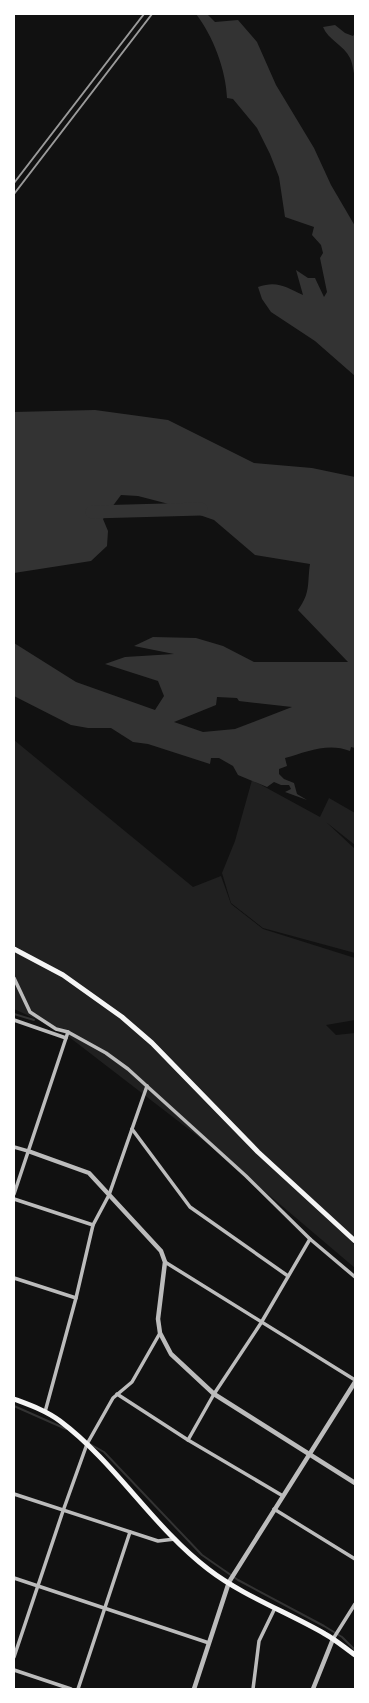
<svg xmlns="http://www.w3.org/2000/svg" width="369" height="1703" font-family="Quicksand,sans-serif">
<style>
.green{fill:#202020}
.water{fill:#333;fill-rule:evenodd}
.lines{fill:none;stroke-linecap:round;stroke-linejoin:round}
.stream{stroke:#333;stroke-width:2}
.river{stroke:#333;stroke-width:13}
.minor{stroke:#bcbcbc;stroke-width:3.5}
.tertiary{stroke:#bcbcbc;stroke-width:4.5}
.secondary{stroke:#f5f5f5;stroke-width:5}
.rail{stroke:#9a9a9a;stroke-width:2}
</style>
<rect width="100%" height="100%" fill="#111"/>
<!-- green -->
<g class="green">
<path d="M14,740L193,887L221,876L231,904L263,929L355,958V1020L326,1025L336,1035L355,1033V1268L217,1151L60,1030L14,1009Z"/>
<path d="M252,780L320,817L329,798L355,813V845L326,822L355,849V953L263,928L231,903L222,873L235,841Z"/>
</g>
<!-- water -->
<g class="water">
<path d="M196,14H207L215,22L238,20L257,42L276,85L314,148L331,185L355,226V376L315,341L271,312L262,299L258,287C277,280 286,287 303,295L296,270L308,278H315L324,297L327,292L320,258L323,253L321,245L312,235L314,227L285,217L279,177L270,154L257,128L233,99L227,98C226,70 213,36 196,14Z"/>
<path d="M335,25L345,33L353,36L355,33V77C353,71 353,64 350,58C344,45 328,40 323,27Z"/>
<path d="M95,410L168,420L254,463L312,468L355,477V748L351,747L350,751C328,742 306,752 285,758L287,766L279,769V774L284,779L294,783L297,794L307,800L285,792L291,789L289,785H281L274,782L267,787L238,775L233,766L219,758H211L210,764L148,744L133,742L111,728H88L71,725L14,696V643L76,682L155,710L164,696L158,681L105,664L125,657L174,654L134,646L153,637L196,638L223,646L254,662H348L298,610C311,592 307,584 310,564L255,555L214,520L165,503L138,496L121,495L103,519L108,531L107,546L91,561L14,573V412ZM217,697L237,698L239,701L292,707L235,729L203,732L174,722L216,705Z"/>
</g>
<g class="lines">
<!-- stream -->
<g class="stream">
<path d="M14,1014L34,1020"/>
<path d="M14,1406L66,1429"/>
<path d="M88,1443L104,1452L202,1555L238,1580L324,1626L342,1637L355,1650"/>
</g>
<!-- river -->
<path class="river" d="M92,512L201,509"/>
<!-- minor -->
<g class="minor">
<path d="M14,978L30,1012L56,1029L68,1032L106,1053L128,1069L246,1176L310,1239L355,1277"/>
<path d="M14,1020L66,1038"/>
<path d="M132,1129L190,1207L288,1276"/>
<path d="M14,1147L28,1151"/>
<path d="M14,1194L68,1032"/>
<path d="M14,1199L93,1225"/>
<path d="M165,1262L355,1380"/>
<path d="M14,1278L76,1298"/>
<path d="M117,1394L188,1440L283,1496"/>
<path d="M45,1412L76,1298L93,1225L109,1195L147,1086"/>
<path d="M188,1440L214,1394L261,1323L310,1239"/>
<path d="M14,1494L158,1541L175,1539"/>
<path d="M274,1509L355,1559"/>
<path d="M14,1578L209,1643"/>
<path d="M333,1639L355,1604"/>
<path d="M14,1657L63,1511L87,1444L113,1398L132,1382L160,1333"/>
<path d="M14,1670L71,1689"/>
<path d="M78,1689L130,1532"/>
<path d="M253,1689L259,1641L275,1608"/>
</g>
<!-- tertiary -->
<g class="tertiary">
<path d="M28,1151L89,1173L161,1251L165,1262L158,1319L160,1333L171,1354L214,1394L355,1483"/>
<path d="M194,1689L229,1582L355,1382"/>
<path d="M313,1689L333,1639"/>
</g>
<!-- secondary -->
<g class="secondary">
<path d="M14,949L63,975L122,1017L152,1043L258,1152L355,1241"/>
<path d="M14,1399C30,1405 47,1411 60,1421C116,1463 153,1527 208,1569C243,1596 287,1612 325,1634C336,1640 345,1648 355,1655"/>
</g>
<!-- rail -->
<g class="rail">
<path d="M14,183L144,14"/>
<path d="M14,194L152,14"/>
</g>
</g>
<!-- border -->
<rect width="369" height="1703" fill="none" stroke="#ffffff" stroke-width="30"/>
</svg>
